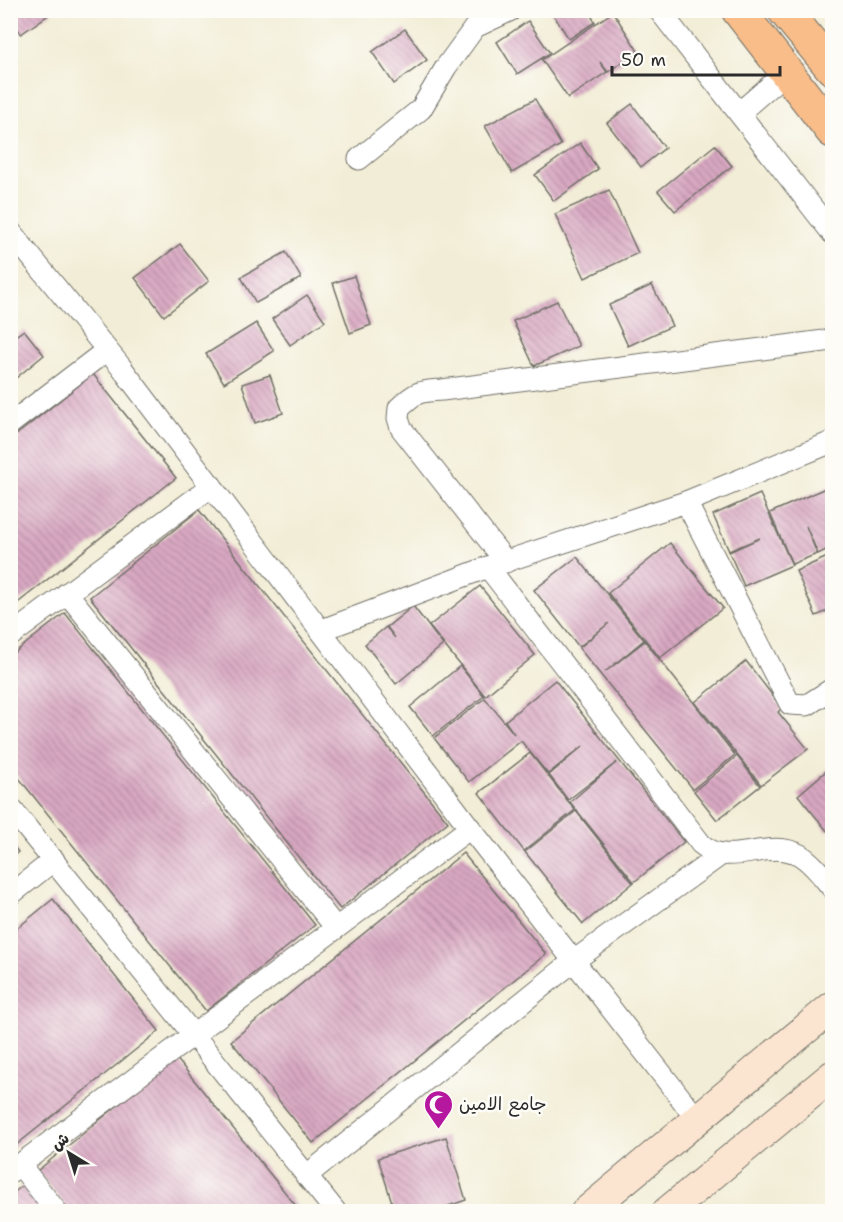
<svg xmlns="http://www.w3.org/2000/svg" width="843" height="1222" font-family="'Shantell Sans','Playpen Sans Arabic',sans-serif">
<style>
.building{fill:url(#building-back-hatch)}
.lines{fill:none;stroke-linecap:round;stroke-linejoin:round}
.street-casing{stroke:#716f67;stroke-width:23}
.secondary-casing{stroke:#716f67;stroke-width:32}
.primary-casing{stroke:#716f67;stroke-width:35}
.street{stroke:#fff;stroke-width:21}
.secondary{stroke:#fce5d0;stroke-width:30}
.primary{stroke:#f8bd89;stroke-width:33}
.labels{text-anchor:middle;stroke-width:5;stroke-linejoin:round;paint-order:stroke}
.poi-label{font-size:18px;fill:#2b2b2b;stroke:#fdfcf7;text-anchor:start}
</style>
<defs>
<pattern id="building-back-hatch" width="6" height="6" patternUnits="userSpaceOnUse" patternTransform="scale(1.5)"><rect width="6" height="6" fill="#d9a8c2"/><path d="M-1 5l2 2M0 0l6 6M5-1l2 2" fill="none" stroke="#b0899e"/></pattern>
</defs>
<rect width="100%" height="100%" fill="#fdfcf7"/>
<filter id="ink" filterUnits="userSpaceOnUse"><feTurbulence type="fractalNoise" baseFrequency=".0167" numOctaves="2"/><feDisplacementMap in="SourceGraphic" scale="12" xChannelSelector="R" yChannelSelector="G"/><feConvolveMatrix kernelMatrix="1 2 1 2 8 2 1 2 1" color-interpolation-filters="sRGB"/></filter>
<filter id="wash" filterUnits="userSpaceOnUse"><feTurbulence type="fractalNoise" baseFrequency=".008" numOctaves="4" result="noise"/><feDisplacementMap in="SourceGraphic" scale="24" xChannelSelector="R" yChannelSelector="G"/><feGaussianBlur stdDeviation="1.35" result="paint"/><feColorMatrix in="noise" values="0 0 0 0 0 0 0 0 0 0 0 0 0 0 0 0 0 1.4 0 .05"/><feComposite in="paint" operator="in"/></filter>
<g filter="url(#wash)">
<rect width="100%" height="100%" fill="#f2edd6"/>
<g id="blocks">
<!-- building -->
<g class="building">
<path d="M10,10H49L51,13L21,34L10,19Z"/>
<path d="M550,10H588L595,22L569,39Z"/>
<path d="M613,12L638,51L608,72L600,62L607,72L568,98L542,60Z"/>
<path d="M528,21L550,53L517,74L497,42Z"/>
<path d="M405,29L427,60L394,84L372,52Z"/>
<path d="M535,99L561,145L512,173L485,126Z"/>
<path d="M632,104L665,148L641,167L607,123Z"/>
<path d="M580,143L598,169L554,201L535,175Z"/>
<path d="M715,145L732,166L675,211L658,191Z"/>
<path d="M609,190L638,253L585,278L555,214Z"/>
<path d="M180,244L209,281L164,316L135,278Z"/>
<path d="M286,252L301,278L256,303L241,277Z"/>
<path d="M354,276L371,325L350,333L333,283Z"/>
<path d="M652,285L672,326L628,346L609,305Z"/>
<path d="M307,295L325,321L290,345L272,319Z"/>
<path d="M557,301L579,346L534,366L513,321Z"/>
<path d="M256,323L274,351L224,383L206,354Z"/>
<path d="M24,330L44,355L10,383V340Z"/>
<path d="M93,374L176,478L10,609V440Z"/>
<path d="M270,375L283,413L255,423L242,384Z"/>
<path d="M832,485V547L818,554L806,526L817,554L792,564L770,513Z"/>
<path d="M760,494L792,565L744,586L729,552L760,538L729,551L713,515Z"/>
<path d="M199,510L448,822L340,909L90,597Z"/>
<path d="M670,543L723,608L660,658L608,593Z"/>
<path d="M832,555V609L816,616L796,571Z"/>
<path d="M577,557L644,640L605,672L645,641L735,755L693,789L579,648L609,623L579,647L534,590Z"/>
<path d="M480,586L535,655L485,696L429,626Z"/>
<path d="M413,606L443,645L396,684L365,644L386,627L395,638L387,627Z"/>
<path d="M65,613L315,925L206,1011L10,767V656Z"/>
<path d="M746,661L782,708L778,712L808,749L761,785L695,702Z"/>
<path d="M460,666L484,696L433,736L410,707Z"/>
<path d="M555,680L684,842L634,882L570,802L617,762L568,800L549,775L583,746L548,774L521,741L469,782L434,738L485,698L514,734L505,721Z"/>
<path d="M530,753L575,810L524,851L479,793Z"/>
<path d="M737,756L760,786L717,820L694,791Z"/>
<path d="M832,766V826L827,831L798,795Z"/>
<path d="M576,811L633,883L583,924L525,852Z"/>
<path d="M10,842L18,852L10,859Z"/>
<path d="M463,853L546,954L313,1143L231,1041Z"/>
<path d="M53,899L159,1031L10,1150V934Z"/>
<path d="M176,1058L301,1212H70L37,1171Z"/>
<path d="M446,1137L466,1200L431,1212H395L378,1158Z"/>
<path d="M23,1185L45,1212H10V1196Z"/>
</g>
</g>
</g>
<g filter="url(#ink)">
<use href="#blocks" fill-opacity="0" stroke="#716f67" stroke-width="1.5"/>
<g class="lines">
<defs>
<g id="street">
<path d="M659,10L832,233"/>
<path d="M739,113L786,72"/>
<path d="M359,159L421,109L446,67L475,27L511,10"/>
<path d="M10,231L121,367L470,828L697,1119"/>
<path d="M10,424L107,350"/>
<path d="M686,502L790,704L807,705L832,689"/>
<path d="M506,562L401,428L398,418L399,408C415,392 419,391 442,390L832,340"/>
<path d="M488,567L701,844C707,849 714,853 722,854C748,857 775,841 800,855C813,863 823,877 832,888"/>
<path d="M67,593L336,928"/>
<path d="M322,630L488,567L686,502L832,442"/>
<path d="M10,636L212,486"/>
<path d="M10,807L336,1212"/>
<path d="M10,895L54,860"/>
<path d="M20,1165L57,1212"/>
<path d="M10,1172L470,828"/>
<path d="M306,1176L575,960L722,854"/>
</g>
<g id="secondary">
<path d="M586,1212L832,1007"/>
<path d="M667,1212L832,1076"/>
</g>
<g id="primary">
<path d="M738,10L832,131"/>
<path d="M784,10L832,68"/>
</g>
</defs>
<!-- street casing -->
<use href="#street" class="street-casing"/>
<!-- secondary casing -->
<use href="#secondary" class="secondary-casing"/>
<!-- primary casing -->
<use href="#primary" class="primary-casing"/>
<!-- street -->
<use href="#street" class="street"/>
<!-- secondary -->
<use href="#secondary" class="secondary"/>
<!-- primary -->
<use href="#primary" class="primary"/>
</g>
</g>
<!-- icons -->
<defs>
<symbol id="mosque-pin" viewBox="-11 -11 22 30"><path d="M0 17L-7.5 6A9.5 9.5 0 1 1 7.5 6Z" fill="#b5179e" stroke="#fdfcf7"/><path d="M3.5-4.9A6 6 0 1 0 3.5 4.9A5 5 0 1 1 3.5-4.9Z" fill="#fff"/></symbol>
</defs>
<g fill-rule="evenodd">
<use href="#mosque-pin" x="422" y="1088" width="33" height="45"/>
</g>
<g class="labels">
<!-- poi labels -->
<g class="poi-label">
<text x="459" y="1110">جامع الامين</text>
</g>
</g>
<!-- margin -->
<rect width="843" height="1222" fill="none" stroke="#fdfcf7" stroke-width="36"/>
<!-- north arrow -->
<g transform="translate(69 1153) rotate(322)" stroke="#fdfcf7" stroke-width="4.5" paint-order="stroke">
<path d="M0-4.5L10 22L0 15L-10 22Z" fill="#2b2b2b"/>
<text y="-9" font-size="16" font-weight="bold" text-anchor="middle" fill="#2b2b2b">ش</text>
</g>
<!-- scale -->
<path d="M612 66v9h168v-9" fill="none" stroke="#2b2b2b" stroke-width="3"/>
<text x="621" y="66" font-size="18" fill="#2b2b2b" stroke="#fdfcf7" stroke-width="4.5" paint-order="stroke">50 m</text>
</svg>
